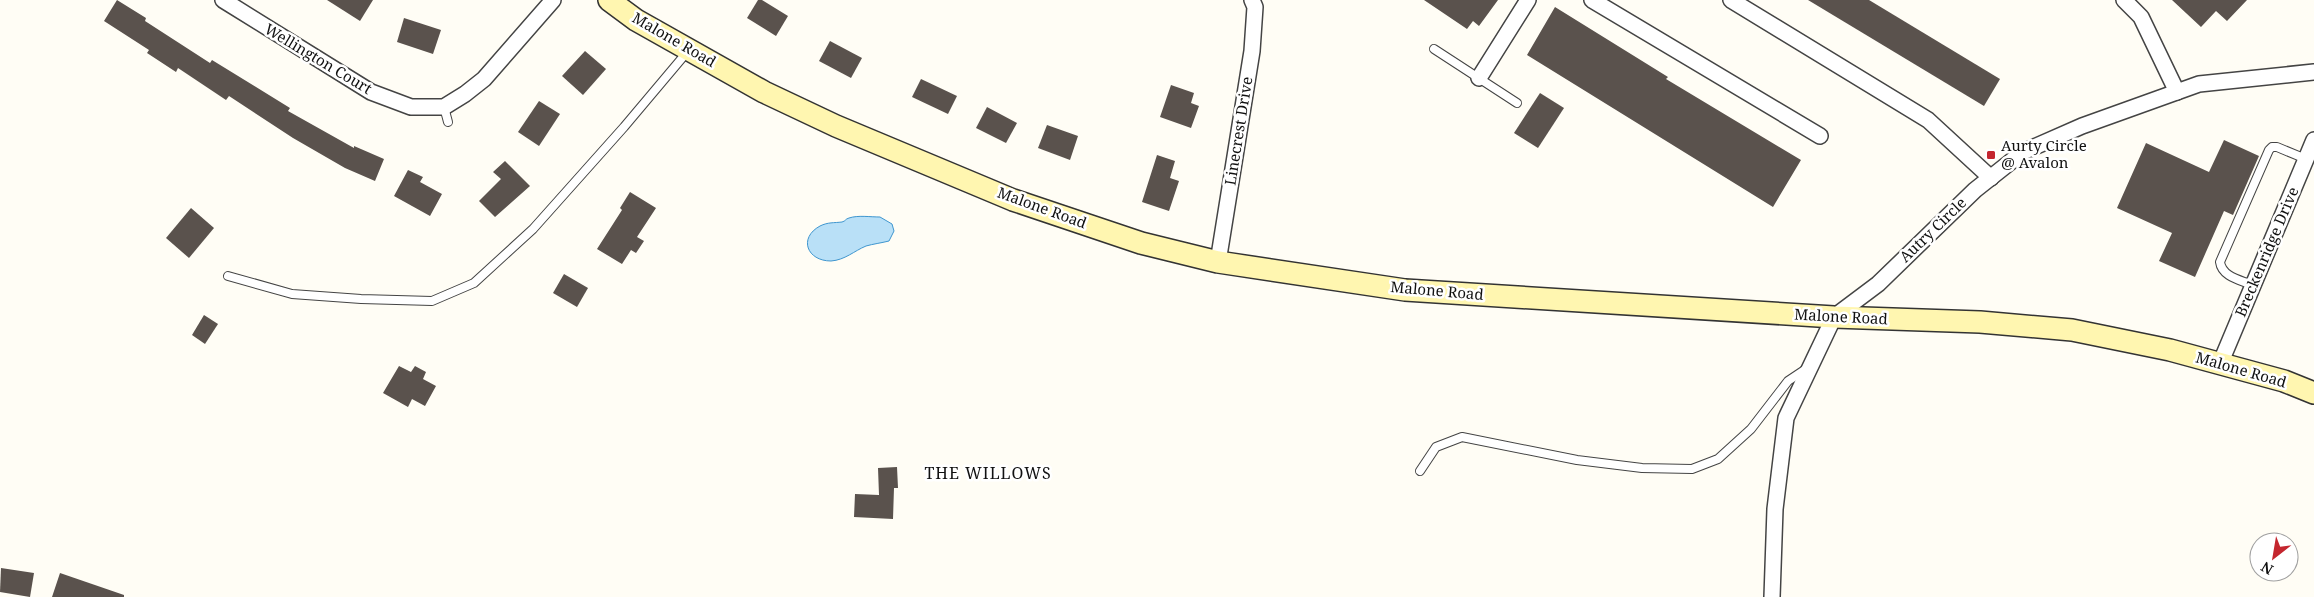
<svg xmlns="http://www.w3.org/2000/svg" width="2314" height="597" font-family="'Noto Serif',serif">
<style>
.water{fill:#b9e0f7;stroke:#3f96cf}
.building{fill:#5a524d}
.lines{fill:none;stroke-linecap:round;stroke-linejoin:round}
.lane-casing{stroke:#444;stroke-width:10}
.street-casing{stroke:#444;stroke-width:18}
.secondary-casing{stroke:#333;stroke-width:24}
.lane{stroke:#fff;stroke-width:8}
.street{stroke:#fff;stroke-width:15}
.secondary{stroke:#fff6b0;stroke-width:21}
.poi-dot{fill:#c4262e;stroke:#fff;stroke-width:2}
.labels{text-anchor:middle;stroke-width:5;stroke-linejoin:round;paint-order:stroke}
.street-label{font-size:15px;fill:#111;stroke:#fff}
.poi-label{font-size:15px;fill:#111;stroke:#fff;text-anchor:start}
.neighbourhood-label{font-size:16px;letter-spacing:1px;fill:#111;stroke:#fff}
</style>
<rect width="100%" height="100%" fill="#fffdf5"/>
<!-- water -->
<path class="water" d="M880,217L892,224L894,231L889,241C881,243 873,244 866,246C854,251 845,260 831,261C807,261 798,238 820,226C828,222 834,223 842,222C846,221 845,219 849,218C858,215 870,217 880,217Z"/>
<!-- building -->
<g class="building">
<path d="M117,0L146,18L145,21L210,63L212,60L290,108L288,111L354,148V146L384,159L375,181L345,168L293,138L229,96L226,100L178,68L176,72L147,53L149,50L104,21Z"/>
<path d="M327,0H373L360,21Z"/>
<path d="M758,0H762L788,16L776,36L747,18Z"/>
<path d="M1424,0H1498L1479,26L1473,21L1467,29Z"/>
<path d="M1808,0H1869L2000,79L1984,106Z"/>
<path d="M2172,0H2247L2227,21L2216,11L2201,27Z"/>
<path d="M1555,7L1668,77L1666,79L1801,160L1773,207L1527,55Z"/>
<path d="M404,18L441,30L433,54L397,42Z"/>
<path d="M830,41L862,58L851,78L819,61Z"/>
<path d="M585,51L606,69L583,95L562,76Z"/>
<path d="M921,79L957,96L948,114L912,97Z"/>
<path d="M1171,85L1194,93L1191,103L1199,106L1191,128L1160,117Z"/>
<path d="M1540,93L1564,108L1538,148L1514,133Z"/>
<path d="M539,101L560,114L539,146L518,132Z"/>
<path d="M987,107L1017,123L1006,143L976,128Z"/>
<path d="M1047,125L1078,136L1070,160L1038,148Z"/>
<path d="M2224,140L2259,156L2233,215L2224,211L2195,277L2159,261L2172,233L2117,208L2146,143L2209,172Z"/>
<path d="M1157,155L1175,161L1170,178L1179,181L1169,211L1142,202Z"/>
<path d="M505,161L530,186L495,217L479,201L501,179L493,172Z"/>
<path d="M408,170L423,177L420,182L442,194L430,216L394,196Z"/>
<path d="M630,192L656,208L637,237L644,241L636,253L631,250L622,264L597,249L622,210L620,208Z"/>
<path d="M191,208L214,228L189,258L166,238Z"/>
<path d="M564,274L588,288L577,307L553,293Z"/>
<path d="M204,315L218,324L205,344L192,335Z"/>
<path d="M399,366L411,372L415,366L426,372L423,379L436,386L425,406L412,399L408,407L383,393Z"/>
<path d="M897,467L898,488H894L893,519L854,517L855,494L879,495L878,468Z"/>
<path d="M1,568L34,573L30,597L0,592Z"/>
<path d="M60,573L124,595V597H52Z"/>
</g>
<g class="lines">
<defs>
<g id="lane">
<path d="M1434,49L1517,103"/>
<path d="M444,107L448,122"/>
<path d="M228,276L292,294L361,299L432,301L474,283L533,229L624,127L688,51"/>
<path d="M2252,285C2241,280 2222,277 2220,262L2269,150L2272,147H2277L2306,159"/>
<path d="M1420,471L1436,447L1462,437L1577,460L1642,468L1692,469L1718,459L1751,429L1788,381L1806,369"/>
</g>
<g id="street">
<path d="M223,0L371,92L411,107H444L465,94L484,79L553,0"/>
<path d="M1592,0L1820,136"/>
<path d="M1731,0L1928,120L1991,178"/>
<path d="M2124,0L2141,17L2177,92"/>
<path d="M1479,78L1528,0"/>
<path d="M1218,262L1252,51L1255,7L1252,0"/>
<path d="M2220,364L2314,140"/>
<path d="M1772,597L1775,509L1786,418L1834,317L1878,284L1975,190L2023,152L2082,126L2199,84L2314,72"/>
</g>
<path id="secondary" d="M609,0L636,20L764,92L836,126L1013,200L1141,243L1218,262L1405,290L1834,317L1980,322L2072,330L2170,350L2284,381L2314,393"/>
</defs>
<!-- lane casing -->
<use href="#lane" class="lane-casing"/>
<!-- street casing -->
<use href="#street" class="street-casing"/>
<!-- secondary casing -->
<use href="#secondary" class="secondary-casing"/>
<!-- lane -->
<use href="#lane" class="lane"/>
<!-- street -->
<use href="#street" class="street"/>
<!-- secondary -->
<use href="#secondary" class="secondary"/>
</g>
<!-- markers -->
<rect class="poi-dot" x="1986" y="150" width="10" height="10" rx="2.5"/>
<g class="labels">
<!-- street labels -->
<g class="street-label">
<text transform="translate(674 40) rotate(30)" y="5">Malone Road</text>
<text transform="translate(318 59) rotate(31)" y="5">Wellington Court</text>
<text transform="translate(1239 131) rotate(-81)" y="5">Linecrest Drive</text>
<text transform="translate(1042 208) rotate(20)" y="5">Malone Road</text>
<text transform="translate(1933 230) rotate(-44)" y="5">Autry Circle</text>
<text transform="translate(2267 252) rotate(-67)" y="5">Breckenridge Drive</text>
<text transform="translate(1437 291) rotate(5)" y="5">Malone Road</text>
<text transform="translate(1841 317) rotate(3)" y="5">Malone Road</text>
<text transform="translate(2241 370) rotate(16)" y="5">Malone Road</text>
</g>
<!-- poi labels -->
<g class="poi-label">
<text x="2001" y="151">Aurty Circle<tspan x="2001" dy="17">@ Avalon</tspan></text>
</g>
<!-- neighbourhood labels -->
<g class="neighbourhood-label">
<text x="988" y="479">THE WILLOWS</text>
</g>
</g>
<!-- north arrow -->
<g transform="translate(2274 557) rotate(211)"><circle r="24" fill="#ffffff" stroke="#a0a0a0"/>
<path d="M0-4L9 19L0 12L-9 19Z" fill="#c4262e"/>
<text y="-8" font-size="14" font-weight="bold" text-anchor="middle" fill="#111111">N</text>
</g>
</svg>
